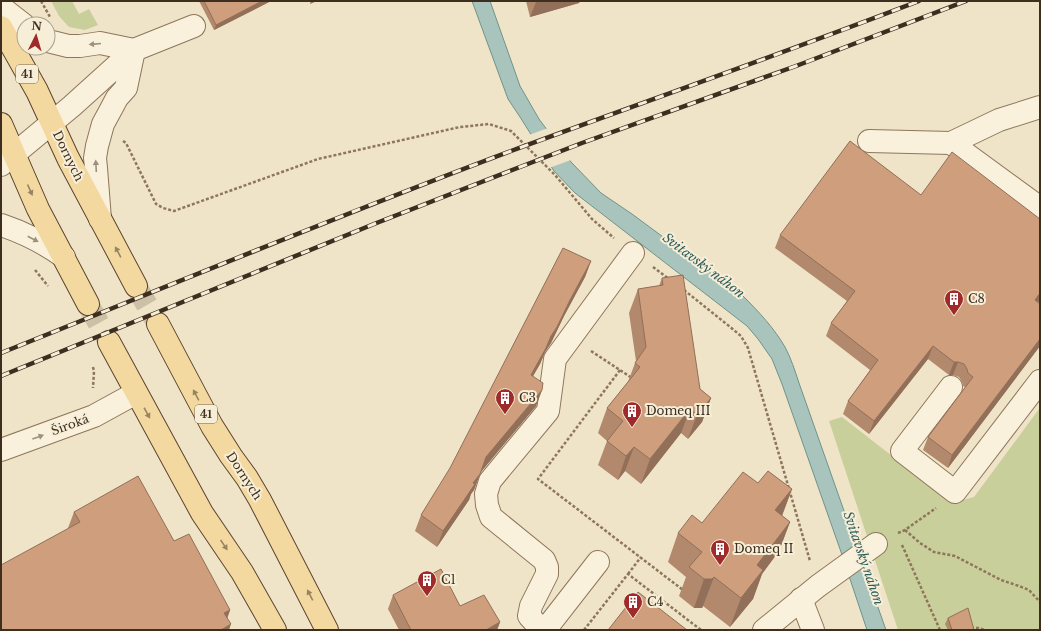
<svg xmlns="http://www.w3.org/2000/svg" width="1041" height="631" font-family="'Libre Baskerville',serif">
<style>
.green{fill:#c9cf9b}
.water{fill:#a9c4bc;stroke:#6f938a}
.pier{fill:#f0e4c8}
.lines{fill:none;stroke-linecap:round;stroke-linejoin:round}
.major-tunnel{stroke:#ccc0a6;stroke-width:22;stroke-dasharray:22 11;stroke-linecap:butt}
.minor-casing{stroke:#8d765c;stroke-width:24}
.major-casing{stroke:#5b4430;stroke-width:24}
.path{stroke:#8d765c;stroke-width:2.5;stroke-dasharray:3 2;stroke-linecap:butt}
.minor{stroke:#faf1dc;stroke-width:22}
.major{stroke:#f3d9a0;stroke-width:22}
.rail-casing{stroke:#3d2e20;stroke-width:4.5}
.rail{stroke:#f7eed8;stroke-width:3;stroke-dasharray:9;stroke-linecap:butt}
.wall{fill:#b2896c}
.shaded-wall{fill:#916f58}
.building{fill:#cf9f7d;stroke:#916f58}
.oneway{fill:#9c907e}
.oneway2{fill:#988460}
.labels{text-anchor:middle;stroke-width:4;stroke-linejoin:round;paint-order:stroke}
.shield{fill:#f7eed8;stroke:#756857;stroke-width:1}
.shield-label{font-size:11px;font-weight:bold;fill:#3d2e20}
.street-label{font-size:12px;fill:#3d2e20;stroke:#f7eed8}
.poi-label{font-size:12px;fill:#3d2e20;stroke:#f7eed8;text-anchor:start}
.water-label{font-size:13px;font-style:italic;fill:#2f5d5a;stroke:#f7eed8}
</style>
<rect width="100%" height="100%" fill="#f0e4c8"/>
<!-- green -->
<g class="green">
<path d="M51,1H72L79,14L89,9L98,25L85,30L69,27L59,16Z"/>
<path d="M1039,409H1040V630H898L829,421L842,417L941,494C955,501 959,502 974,497Z"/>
</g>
<!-- water -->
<path class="water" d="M472,1H490L520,86L539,119L571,162L601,193L632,214L743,296C759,312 774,328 785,347C791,358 795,371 799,383L886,630H867L841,552L782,384L772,359L758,339L747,326L575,193L554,171L520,117L508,99Z"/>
<!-- pier -->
<path class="pier" d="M548,128L571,160L549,168L529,135Z"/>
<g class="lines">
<!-- major-tunnel -->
<g class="major-tunnel">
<path d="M136,286L158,324"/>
<path d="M88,304L109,342"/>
</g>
<defs>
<g id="minor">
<path d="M1,7L24,25"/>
<path d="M48,41L68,46H80L100,43L134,50"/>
<path d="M869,141L951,143L999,120L1040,107"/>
<path d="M951,143L1040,208"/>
<path d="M1,165L72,106L134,50L194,26"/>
<path d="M100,219L96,168L95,158L97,146L103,124L109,113L117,98L126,88L134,50"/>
<path d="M1,225C22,232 46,244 64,257"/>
<path d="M951,387L902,451L955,492L1040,381"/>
<path d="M1,450L94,416L136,393"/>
<path d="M801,599L813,630"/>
<path d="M542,630L529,616L531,606L547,574V567L544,560L491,517L487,505L486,494L490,481L548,411L555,359L633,253"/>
<path d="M545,630L598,562"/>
<path d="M764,630L818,586L876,544"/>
</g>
<g id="major">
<path d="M1,27L37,91L68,158L136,286"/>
<path d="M1,124L38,209L88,304"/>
<path d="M158,324L212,426L231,456L247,478L260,500L327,630"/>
<path d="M109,342L202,513L242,572L275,630"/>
</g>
</defs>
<!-- minor casing -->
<use href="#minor" class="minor-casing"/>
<!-- major casing -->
<use href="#major" class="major-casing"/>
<!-- path -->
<g class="path">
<path d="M41,1L50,17"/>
<path d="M123,141L126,143L156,204L163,208L174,211L318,159L460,127L489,124L511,131L555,175L592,219L614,238"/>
<path d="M653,267L669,279"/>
<path d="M35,270L48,286"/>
<path d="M684,290L729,326L741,336L748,348L810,561"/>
<path d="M591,351L632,378"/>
<path d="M93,367L94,371L93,388"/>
<path d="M620,370L538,479L683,590"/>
<path d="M905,530L920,543L934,552L955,556L1001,580L1019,586L1029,590L1040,602"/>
<path d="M898,533L905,530L936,508"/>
<path d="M902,545L940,630"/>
<path d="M628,574L641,557"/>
<path d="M971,628H978L985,630"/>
<path d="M584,630L628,574L701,630"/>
</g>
<!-- minor -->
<use href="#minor" class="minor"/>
<!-- major -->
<use href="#major" class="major"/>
<defs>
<g id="rail">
<path d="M1,353C171,285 340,215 511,151C647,101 784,53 919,1"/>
<path d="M1,376L374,224L520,167L582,143L796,66L966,1"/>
</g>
</defs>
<!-- rail casing -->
<use href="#rail" class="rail-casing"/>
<!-- rail -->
<use href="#rail" class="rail"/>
</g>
<!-- wall -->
<g class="wall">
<path d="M199,1H271L214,30Z"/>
<path d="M526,1H580L579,3L530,17Z"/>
<path d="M921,195L1040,219V300L1038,302L1040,304V346L948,468L923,450L928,437L965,387L963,386L962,382L959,377L953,375H949L928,359L869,434L843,414L848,401L870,370L826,336L831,323L847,301L775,248L780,235Z"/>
<path d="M591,261L585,277L564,316L551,343L545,352L540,364L533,376L542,390L536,406L480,473L474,490L471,494L469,500L437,547L415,531L421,515Z"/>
<path d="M662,278L700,389L711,398L702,422L688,439L681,433L641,484L625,471L618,480L598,465L607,441L598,433L607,408L628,382L635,363L636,361L629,313L638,289L659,286Z"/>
<path d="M758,483L792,489L782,516L790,522L779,551L762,574L753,599L730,627L703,606L702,608H694L679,596L686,577L668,562L678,533L702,523Z"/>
<path d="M74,512L174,541L230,610L227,619L68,528Z"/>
<path d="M393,595L460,606L500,622L497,630H399L388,609Z"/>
<path d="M948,618L974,630H948L945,624Z"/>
</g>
<!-- shaded-wall -->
<g class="shaded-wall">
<path d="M262,1H271L214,30L216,25Z"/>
<path d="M311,1H317L310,4Z"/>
<path d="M541,1H580L579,3L530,17L536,2Z"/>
<path d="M591,261L585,277L564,316L551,343L545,352L540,364L525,390L531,375L551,336Z"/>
<path d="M1040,293V300L1030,313L1035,300Z"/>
<path d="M1040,339V346L948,468L952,455Z"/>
<path d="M933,346L928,359L869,434L874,421Z"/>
<path d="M954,362H958L953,375H949Z"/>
<path d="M542,390L536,406L480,473L486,457Z"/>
<path d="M711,398L702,422L688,439L697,415Z"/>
<path d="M690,409L681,433L641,484L650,459Z"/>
<path d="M634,447L625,471L618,480L626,456Z"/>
<path d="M480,474L474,490L471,494L469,500L437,547L443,531L473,483Z"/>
<path d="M792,489L781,518L775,510Z"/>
<path d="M790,522L779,551L762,574L753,599L730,627L741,598L757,565Z"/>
<path d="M714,577L703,606L702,608H694L704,579Z"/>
<path d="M230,610L224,627V613Z"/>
<path d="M500,622L497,630H486Z"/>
<path d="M231,624L229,630H221Z"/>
</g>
<!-- building -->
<g class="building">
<path d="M204,1H262L216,25Z"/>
<path d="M850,141L921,195L952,152L1040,219V293L1035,300L1040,304V339L952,455L928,437L973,377L968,373L967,369L964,364L958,362H954L933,346L874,421L848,401L878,360L831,323L855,291L780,235Z"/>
<path d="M563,248L591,261L570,300L557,327L551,336L546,348L531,375L543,383L542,390L486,457L480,474L473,483L475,484L443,531L421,515L450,468Z"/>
<path d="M683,275L700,389L711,398L697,415L690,409L650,459L634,447L626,456L607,441L623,421L607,408L640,367L635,363L646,347L638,289L663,285L662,278Z"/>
<path d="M768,471L792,489L775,510L790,522L757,565L763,570L741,598L714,577L712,579H704L689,567L702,552L678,533L692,515L702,523L743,472L758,483Z"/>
<path d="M138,476L174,541L189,534L230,610L224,613L231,624L221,630H1V565L80,522L74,512Z"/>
<path d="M441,569L460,606L484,595L500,622L486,630H411L393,595Z"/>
<path d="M638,592L687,630H608Z"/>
<path d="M968,608L974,630H952L948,618Z"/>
</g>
<!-- one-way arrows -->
<defs><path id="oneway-solid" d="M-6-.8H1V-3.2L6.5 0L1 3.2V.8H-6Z"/></defs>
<g class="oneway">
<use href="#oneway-solid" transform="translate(95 44) rotate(175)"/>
<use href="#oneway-solid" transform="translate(96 166) rotate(-93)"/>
<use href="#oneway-solid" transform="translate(33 239) rotate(27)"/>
<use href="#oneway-solid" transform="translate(38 437) rotate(-20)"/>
</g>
<g class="oneway2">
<use href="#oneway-solid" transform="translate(30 190) rotate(66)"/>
<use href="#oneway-solid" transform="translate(118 252) rotate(-118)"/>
<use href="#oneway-solid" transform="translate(196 395) rotate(-118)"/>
<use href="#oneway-solid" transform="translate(147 413) rotate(61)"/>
<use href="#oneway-solid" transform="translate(224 545) rotate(56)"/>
<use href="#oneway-solid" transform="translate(310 595) rotate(-117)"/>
</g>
<!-- icons -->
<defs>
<symbol id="building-pin" viewBox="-11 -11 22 30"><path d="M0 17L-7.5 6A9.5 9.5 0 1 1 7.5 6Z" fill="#9e2a2b" stroke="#f7eed8"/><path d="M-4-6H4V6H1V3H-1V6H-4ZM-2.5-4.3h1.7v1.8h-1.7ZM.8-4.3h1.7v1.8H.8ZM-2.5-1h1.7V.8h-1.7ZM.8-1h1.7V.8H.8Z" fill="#fff"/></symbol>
</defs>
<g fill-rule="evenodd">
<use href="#building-pin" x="943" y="288" width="22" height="30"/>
<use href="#building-pin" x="494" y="387" width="22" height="30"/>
<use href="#building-pin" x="621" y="400" width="22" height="30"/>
<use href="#building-pin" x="709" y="538" width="22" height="30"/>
<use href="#building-pin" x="416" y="569" width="22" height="30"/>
<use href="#building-pin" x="622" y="591" width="22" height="30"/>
</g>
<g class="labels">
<!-- shield labels -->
<g class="shield">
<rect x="16" y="65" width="22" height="18" rx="3"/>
<rect x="195" y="405" width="22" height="18" rx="3"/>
</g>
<g class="shield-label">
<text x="27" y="78">41</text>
<text x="206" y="418">41</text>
</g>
<!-- street labels -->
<g class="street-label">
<text transform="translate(68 156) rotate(64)" y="4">Dornych</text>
<text transform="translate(70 425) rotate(-20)" y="4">Široká</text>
<text transform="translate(244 476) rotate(57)" y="4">Dornych</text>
</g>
<!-- poi labels -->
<g class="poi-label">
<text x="968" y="303">C8</text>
<text x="519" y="402">C3</text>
<text x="646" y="415">Domeq III</text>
<text x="734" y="553">Domeq II</text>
<text x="441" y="584">C1</text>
<text x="647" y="606">C4</text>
</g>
<!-- water labels -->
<g class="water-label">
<text transform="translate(704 265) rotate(37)" y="5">Svitavský náhon</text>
<text transform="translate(864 558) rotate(71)" y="5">Svitavský náhon</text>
</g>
</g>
<!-- border -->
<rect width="1041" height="631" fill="none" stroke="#3d2e20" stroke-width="4"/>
<!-- north arrow -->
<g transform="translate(36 36) rotate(5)"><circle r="19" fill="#f7eed8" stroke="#ada18e"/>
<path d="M0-3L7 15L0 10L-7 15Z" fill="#9e2a2b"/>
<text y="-6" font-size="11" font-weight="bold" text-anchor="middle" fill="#3d2e20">N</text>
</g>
</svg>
